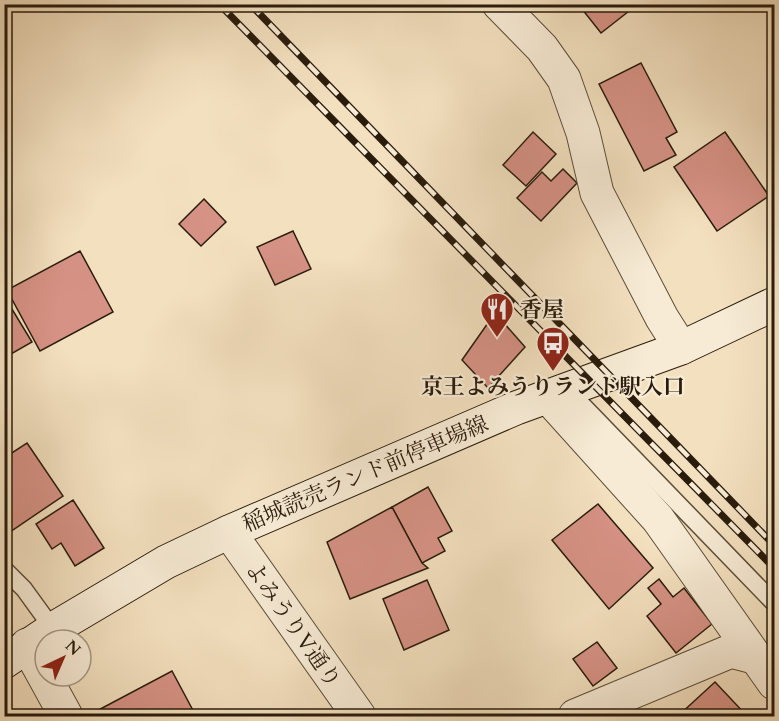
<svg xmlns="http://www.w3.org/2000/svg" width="779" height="721" font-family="Cardo,'Noto Serif JP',serif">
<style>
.building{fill:#d69285;stroke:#2a1c0c;stroke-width:1.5}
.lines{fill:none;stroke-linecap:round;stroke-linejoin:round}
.service-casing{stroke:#5c4d39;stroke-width:19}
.minor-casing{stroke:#5c4d39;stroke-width:35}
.tertiary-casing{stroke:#5c4d39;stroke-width:35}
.secondary-casing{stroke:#2a1c0c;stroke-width:35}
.service{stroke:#f7ebd5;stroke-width:16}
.minor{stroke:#f7ebd5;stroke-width:33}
.tertiary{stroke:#f7ebd5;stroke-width:33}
.secondary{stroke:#f7ebd5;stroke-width:33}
.rail-casing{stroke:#2a1c0c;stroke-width:7}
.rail{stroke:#f7ebd5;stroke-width:4.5;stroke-dasharray:14;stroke-linecap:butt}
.labels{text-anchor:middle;stroke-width:4.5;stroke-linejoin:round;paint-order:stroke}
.poi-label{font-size:22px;font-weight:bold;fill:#2a1c0c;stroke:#f7ebd5;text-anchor:start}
.street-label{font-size:22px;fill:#2a1c0c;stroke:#f7ebd5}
</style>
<rect width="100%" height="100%" fill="#f3e0bf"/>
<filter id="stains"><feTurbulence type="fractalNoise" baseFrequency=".00333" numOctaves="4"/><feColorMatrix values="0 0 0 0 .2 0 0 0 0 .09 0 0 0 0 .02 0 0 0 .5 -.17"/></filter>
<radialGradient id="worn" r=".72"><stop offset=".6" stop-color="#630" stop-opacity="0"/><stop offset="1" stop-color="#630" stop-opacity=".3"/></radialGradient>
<!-- building -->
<g class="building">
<path d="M578,4H638L601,33Z"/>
<path d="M641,63L677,132L666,138L676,155L644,171L599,84Z"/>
<path d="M533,132L556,154L526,186L503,165Z"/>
<path d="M725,132L769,196L717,231L674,167Z"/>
<path d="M563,169L577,183L541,221L517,198L542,172L551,181Z"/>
<path d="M204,199L226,222L201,246L179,224Z"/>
<path d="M293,231L311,269L275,285L257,247Z"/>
<path d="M80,251L113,312L40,351L7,290Z"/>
<path d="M4,296L32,342L4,358Z"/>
<path d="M495,313L525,347L488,388L462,360Z"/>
<path d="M27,443L63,496L4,536V458Z"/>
<path d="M428,487L452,531L438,538L445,551L422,563L392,507Z"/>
<path d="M73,500L104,548L75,566L61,543L52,549L36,524Z"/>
<path d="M598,504L653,568L609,609L552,540Z"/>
<path d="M392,507L422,563L428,568L350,599L327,542Z"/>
<path d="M659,579L673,597L684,588L712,624L676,653L647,616L661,604L648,588Z"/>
<path d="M427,580L449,630L404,650L383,599Z"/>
<path d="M597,642L617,668L593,686L573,659Z"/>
<path d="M172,671L196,716H90L89,715Z"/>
<path d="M715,682L747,716H678Z"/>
</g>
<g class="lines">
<defs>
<g id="service">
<path d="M568,390L774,603"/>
<path d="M4,569L24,589L53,629"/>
</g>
<g id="minor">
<path d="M499,4L542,48L564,79L583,133L597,193L662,318L681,348"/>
<path d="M548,397L658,519L774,683"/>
<path d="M27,645L66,716"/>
<path d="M575,716L731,651L754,657"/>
</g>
<path id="tertiary" d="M229,532L359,716"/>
<path id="secondary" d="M4,662L53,629L166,562L229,532L516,408L681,348L774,304"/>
</defs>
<!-- service casing -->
<use href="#service" class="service-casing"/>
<!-- minor casing -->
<use href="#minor" class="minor-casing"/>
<!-- tertiary casing -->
<use href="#tertiary" class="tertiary-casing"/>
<!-- secondary casing -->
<use href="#secondary" class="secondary-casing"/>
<!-- service -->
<use href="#service" class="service"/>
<!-- minor -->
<use href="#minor" class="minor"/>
<!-- tertiary -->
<use href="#tertiary" class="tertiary"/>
<!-- secondary -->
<use href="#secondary" class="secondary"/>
<defs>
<g id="rail">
<path d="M219,4L774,568"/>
<path d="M250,4L774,545"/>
</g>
</defs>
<!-- rail casing -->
<use href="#rail" class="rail-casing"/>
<!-- rail -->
<use href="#rail" class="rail"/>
</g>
<!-- icons -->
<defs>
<symbol id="restaurant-pin" viewBox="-11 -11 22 30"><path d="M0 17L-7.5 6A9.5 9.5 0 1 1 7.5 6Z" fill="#8f2418" stroke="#f7ebd5"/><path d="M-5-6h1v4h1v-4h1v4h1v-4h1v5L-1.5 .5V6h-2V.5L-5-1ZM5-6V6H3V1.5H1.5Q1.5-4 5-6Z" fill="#fff"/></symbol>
<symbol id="bus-pin" viewBox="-11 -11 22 30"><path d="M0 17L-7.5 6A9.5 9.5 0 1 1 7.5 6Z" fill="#8f2418" stroke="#f7ebd5"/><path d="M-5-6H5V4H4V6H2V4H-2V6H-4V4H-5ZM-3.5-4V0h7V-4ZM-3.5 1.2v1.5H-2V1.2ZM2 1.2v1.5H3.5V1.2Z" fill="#fff"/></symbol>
</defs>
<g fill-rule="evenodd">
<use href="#restaurant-pin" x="478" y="290" width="38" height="52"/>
<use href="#bus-pin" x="534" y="324" width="38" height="52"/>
</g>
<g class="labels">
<!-- poi labels -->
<g class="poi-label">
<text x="520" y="317">香屋</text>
<text x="553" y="394" text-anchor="middle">京王よみうりランド駅入口</text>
</g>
<!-- street labels -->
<g class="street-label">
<text transform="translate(365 473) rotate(-23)" y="8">稲城読売ランド前停車場線</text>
<text transform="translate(294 624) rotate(55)" y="8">よみうりV通り</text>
</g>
</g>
<!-- margin -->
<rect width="779" height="721" fill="none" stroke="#f3e0bf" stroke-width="24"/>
<rect x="6" y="6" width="767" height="709" fill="none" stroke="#2a1c0c" stroke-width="3"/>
<rect x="12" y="12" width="755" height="697" fill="none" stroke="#2a1c0c" stroke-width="1.5"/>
<!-- north arrow -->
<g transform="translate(63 658) rotate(44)"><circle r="28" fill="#f7ebd5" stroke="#a59885" stroke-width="1.5"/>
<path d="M0-4.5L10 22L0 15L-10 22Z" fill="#8f2418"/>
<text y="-9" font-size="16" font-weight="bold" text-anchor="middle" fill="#2a1c0c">N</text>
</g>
<rect width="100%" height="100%" filter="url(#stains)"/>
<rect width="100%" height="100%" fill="url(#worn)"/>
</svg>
